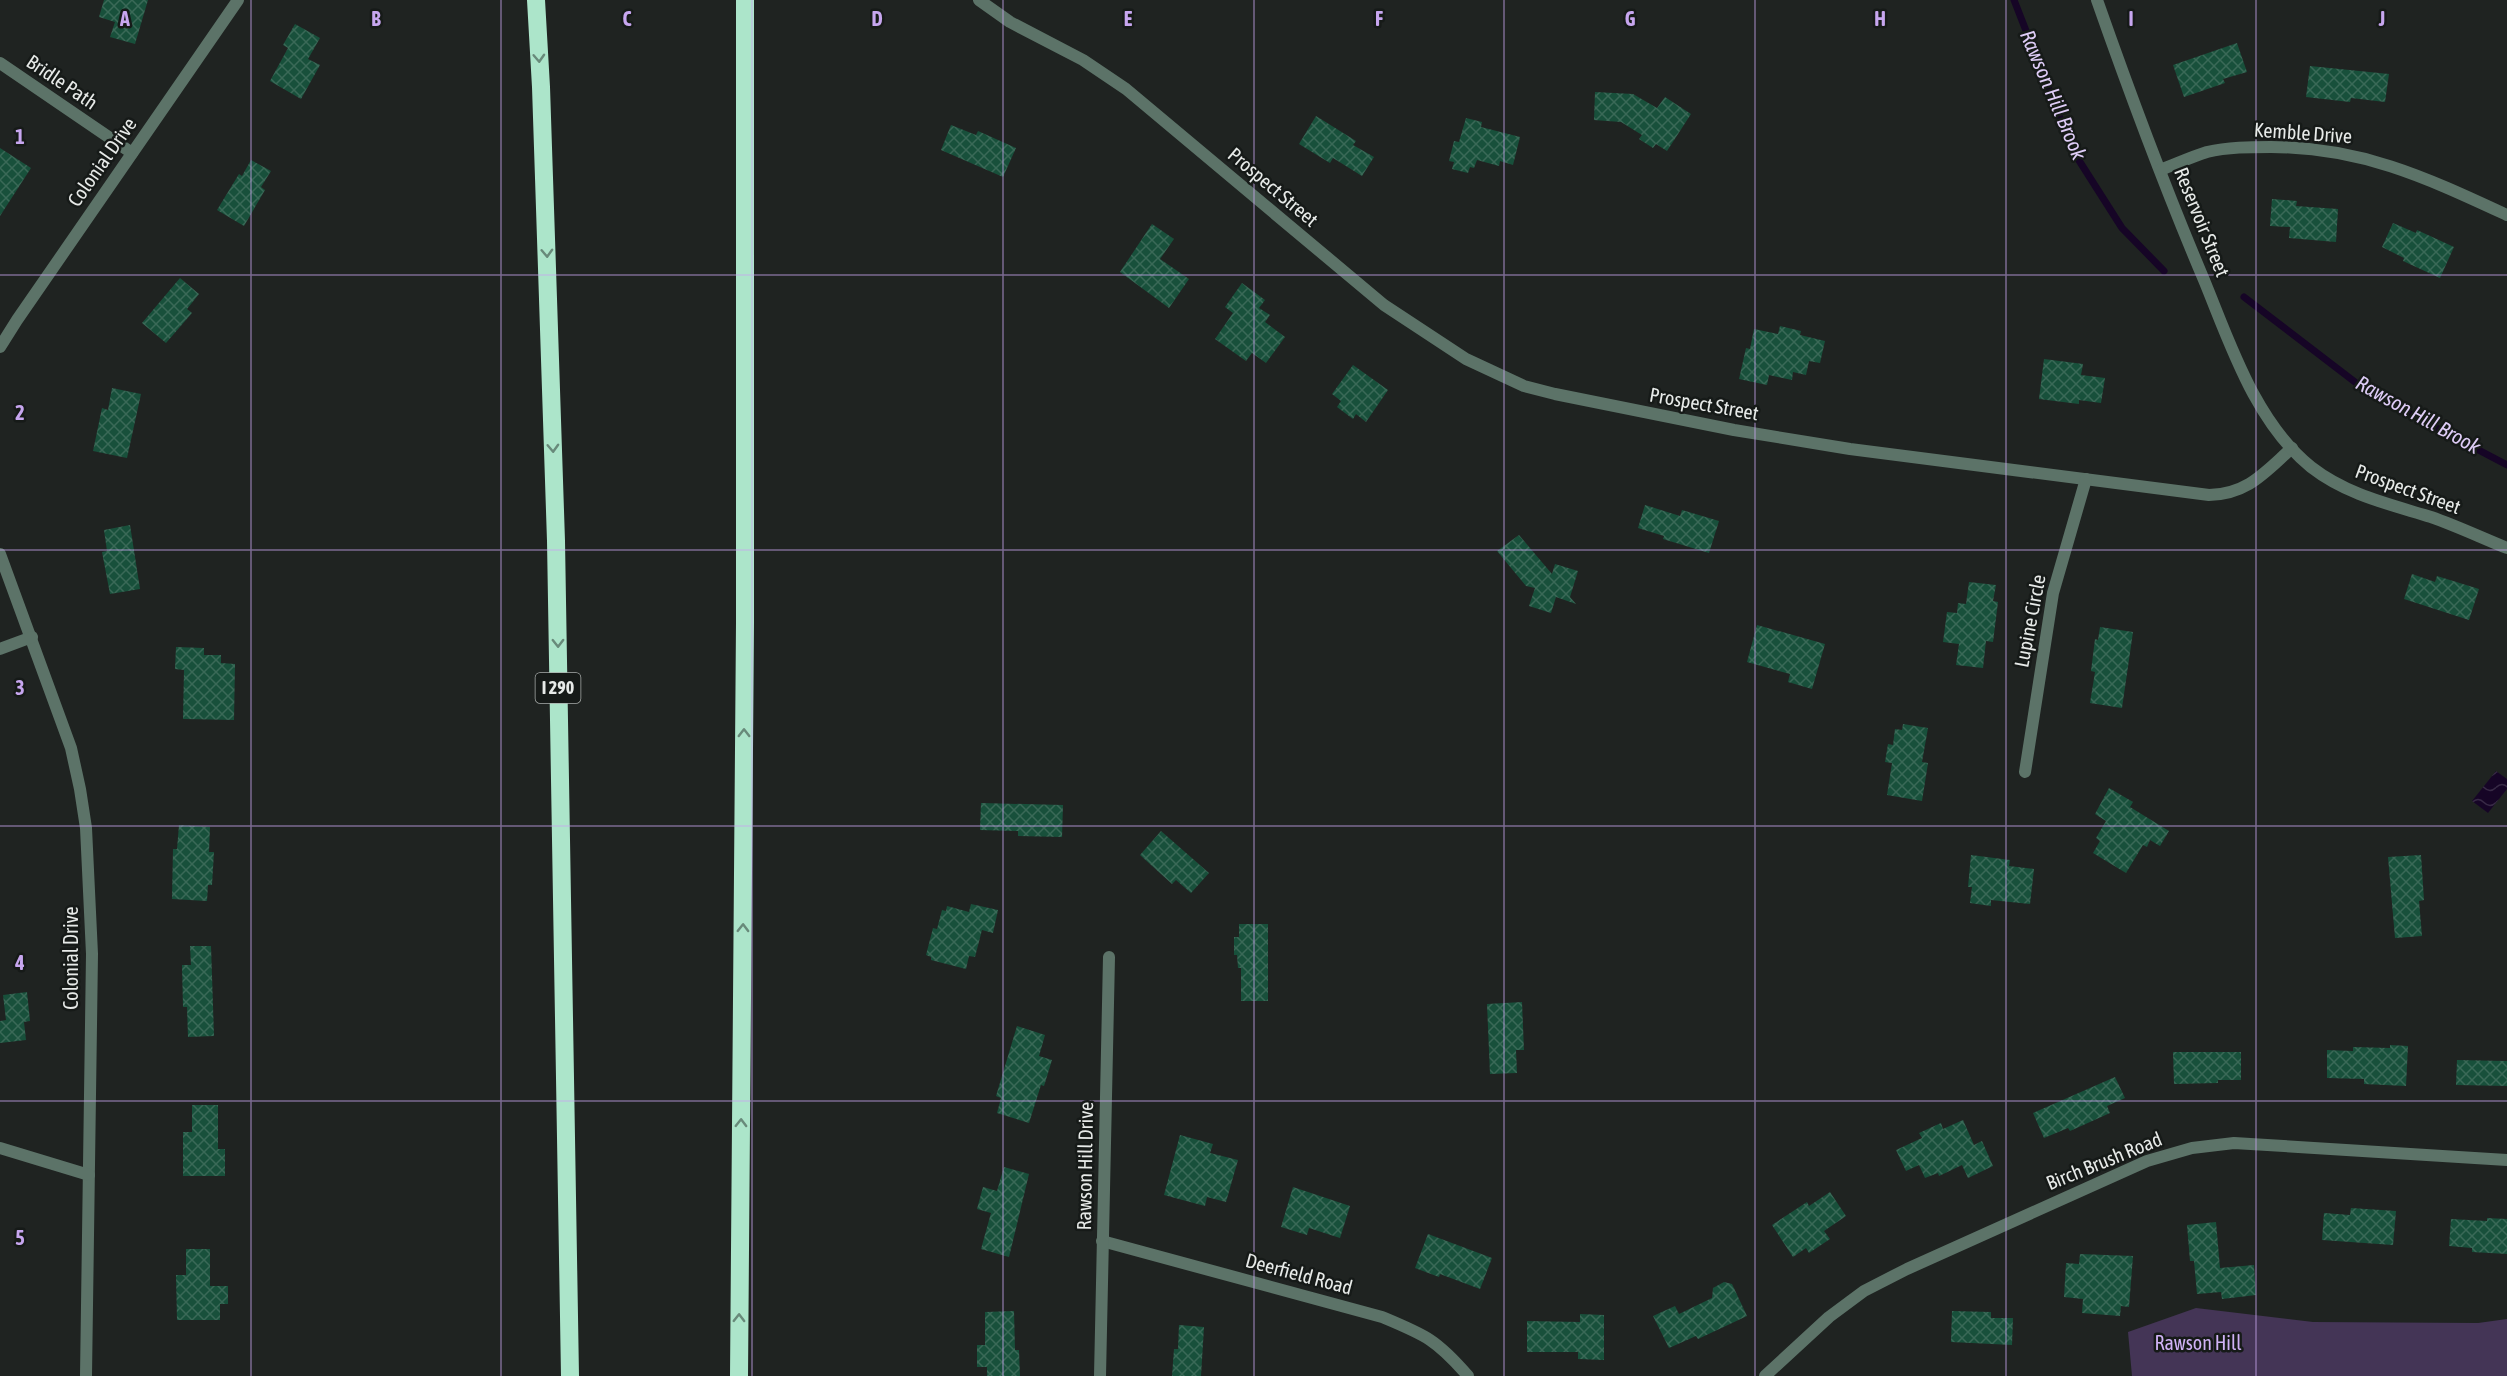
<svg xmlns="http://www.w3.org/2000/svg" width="2507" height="1376" font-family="'Asap Condensed',sans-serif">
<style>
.park{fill:#443556}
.water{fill:url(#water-waves)}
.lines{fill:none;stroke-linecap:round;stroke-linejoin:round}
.stream{stroke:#160526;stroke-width:7}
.building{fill:url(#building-cross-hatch)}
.street{stroke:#5c7368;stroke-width:12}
.highway{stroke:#ace5ca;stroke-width:18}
.oneway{stroke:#688a7a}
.grid{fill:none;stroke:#c7a6ef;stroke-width:1.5;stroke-opacity:0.55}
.labels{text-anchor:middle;stroke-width:5;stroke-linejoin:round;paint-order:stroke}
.shield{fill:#161a18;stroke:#a8acaa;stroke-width:1.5}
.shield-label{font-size:18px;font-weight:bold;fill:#e7eae8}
.street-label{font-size:20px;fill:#e7eae8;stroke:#161a18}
.park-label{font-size:20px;fill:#d0b2f6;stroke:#161a18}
.water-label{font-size:21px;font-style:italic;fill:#deccf6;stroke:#161a18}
.grid-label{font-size:20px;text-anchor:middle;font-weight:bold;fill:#c7a6ef;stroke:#161a18;stroke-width:5;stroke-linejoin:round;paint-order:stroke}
</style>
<defs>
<pattern id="water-waves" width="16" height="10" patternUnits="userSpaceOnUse" patternTransform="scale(1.5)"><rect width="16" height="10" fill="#160526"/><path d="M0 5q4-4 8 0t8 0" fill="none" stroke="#382a46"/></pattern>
<pattern id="building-cross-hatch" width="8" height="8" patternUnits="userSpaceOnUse" patternTransform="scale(1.5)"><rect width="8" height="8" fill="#18503b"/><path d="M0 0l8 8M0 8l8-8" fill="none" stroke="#3a6957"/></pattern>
</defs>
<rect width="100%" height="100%" fill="#1f2321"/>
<!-- park -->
<path class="park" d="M2196,1308L2313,1322L2478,1323L2507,1319V1376H2132L2128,1332Z"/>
<!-- water -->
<path class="water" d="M2496,771L2507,779V789L2488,813L2472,801Z"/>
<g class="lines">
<!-- stream -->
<g class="stream">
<path d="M2014,0L2073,151L2122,228L2164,271"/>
<path d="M2244,297L2368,392L2507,465"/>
</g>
</g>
<!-- building -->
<g class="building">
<path d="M104,0H148L135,44L110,37L115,22L99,17Z"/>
<path d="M295,24L320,38L308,59L320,65L301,99L270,81L288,48L283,45Z"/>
<path d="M2237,43L2247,72L2223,79L2225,83L2184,97L2173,65Z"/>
<path d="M2310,66L2389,74L2385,102L2351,98L2350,102L2306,97Z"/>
<path d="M1595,92L1633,94L1657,108L1665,97L1691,114L1667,151L1656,144L1653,148L1639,139L1642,135L1621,122L1594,120Z"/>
<path d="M1316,116L1356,141L1353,145L1374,157L1362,176L1333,158L1330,163L1299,144Z"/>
<path d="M1466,118L1482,122L1481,127L1520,137L1513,165L1500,161L1499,166L1477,160L1474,168L1470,167L1468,173L1452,169L1454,162L1449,161L1454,141L1459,142Z"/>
<path d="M951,125L976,135L978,131L1016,148L1003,177L941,150Z"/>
<path d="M0,148L31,168L0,216Z"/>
<path d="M251,160L271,171L261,187L265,190L244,226L217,210L239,174L242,176Z"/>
<path d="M2272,199L2297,201L2296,206L2338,209L2336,242L2289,238L2290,227L2270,226Z"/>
<path d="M2393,223L2416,233L2417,230L2454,247L2440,278L2403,261L2404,258L2382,247Z"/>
<path d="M1152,224L1174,239L1160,259L1189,279L1169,308L1120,272Z"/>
<path d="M180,278L199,294L187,309L192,313L166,343L142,323Z"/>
<path d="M1242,283L1265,300L1259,308L1270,315L1265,322L1285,337L1266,363L1252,353L1246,361L1215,339L1233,313L1225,307Z"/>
<path d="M1780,326L1801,331L1800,335L1825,341L1820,363L1809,361L1806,375L1793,372L1792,380L1769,375L1767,385L1739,379L1746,348L1750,349L1754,329L1778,334Z"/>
<path d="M2044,359L2083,364L2081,375L2105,378L2101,403L2079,400V404L2039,399Z"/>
<path d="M1353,365L1388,390L1366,422L1356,414L1353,419L1337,407L1341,401L1332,394Z"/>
<path d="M112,388L141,394L127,458L93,451L102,408L108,410Z"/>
<path d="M1645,505L1680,516L1682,510L1719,521L1709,553L1663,539L1664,536L1638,528Z"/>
<path d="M130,525L140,589L110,594L102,552L107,551L104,530Z"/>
<path d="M1519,535L1552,574L1555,564L1578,571L1570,597L1576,604L1556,597L1551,613L1529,606L1535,588L1526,586L1497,551Z"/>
<path d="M2412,574L2435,582L2437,576L2479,589L2469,620L2404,599Z"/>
<path d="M1969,582L1996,585L1993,601L1998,602L1993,642L1986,641L1983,668L1956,665L1959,644L1943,642L1947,612L1957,613L1958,603L1966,604Z"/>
<path d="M1757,625L1825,644L1812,689L1788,682L1790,674L1747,662Z"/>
<path d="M2100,627L2133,632L2122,708L2090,703L2095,672L2091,671L2095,639L2098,640Z"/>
<path d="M176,647L204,648V655H221V663L235,664L234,720L183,719L184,670L175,669Z"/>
<path d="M1903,724L1928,728L1922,762L1928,763L1922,801L1887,795L1892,763L1885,762L1888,744L1893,745L1895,729L1902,730Z"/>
<path d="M2109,788L2133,802L2130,807L2169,831L2160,846L2150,840L2147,847L2143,845L2126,873L2093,853L2100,841L2096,838L2106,821L2095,814Z"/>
<path d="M981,803L1063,805L1062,837L1018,836V831L980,830Z"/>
<path d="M179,825L210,827L209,852H214L212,885H208L207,901L172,899L173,849H177Z"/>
<path d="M1161,831L1209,873L1191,893L1176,880L1172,884L1140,855Z"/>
<path d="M1971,855L2010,860L2009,866L2034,869L2030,904L1991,900V906L1970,903L1972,887H1968Z"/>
<path d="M2421,855L2424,900L2419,901L2422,936L2395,938L2388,857Z"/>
<path d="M971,904L998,910L993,933L982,930L975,957L969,956L966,969L931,960V957L926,955L933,928L937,929L942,910L946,911L947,906L969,912Z"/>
<path d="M1239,924H1268V1001H1241V968H1238L1237,955H1234V937H1239Z"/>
<path d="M190,946H211L214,1036L188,1037L187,1007H183L182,965H191Z"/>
<path d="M27,992L30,1021L24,1022L26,1040L0,1043V1021L6,1020L3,995Z"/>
<path d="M1522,1002L1524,1050H1516L1517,1073L1490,1074L1487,1004Z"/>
<path d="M1017,1026L1045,1035L1039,1056L1052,1060L1044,1086L1041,1085L1029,1123L997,1113L1001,1098L996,1096Z"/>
<path d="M2390,1045L2408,1046L2406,1086L2364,1084V1079L2327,1078V1050L2353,1051V1047L2390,1048Z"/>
<path d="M2173,1052H2241V1080H2218V1083L2174,1084Z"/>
<path d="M2457,1060L2507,1061V1086L2456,1085Z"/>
<path d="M2115,1077L2125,1098L2107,1106L2110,1113L2070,1131L2068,1128L2044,1138L2033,1113Z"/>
<path d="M192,1105H218V1149H225V1176H183V1132H192Z"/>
<path d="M1963,1120L1974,1145L1982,1141L1993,1166L1968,1178L1962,1165L1939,1176L1938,1173L1925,1178L1919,1165L1906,1171L1896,1150L1922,1138L1919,1133L1941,1123L1943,1129Z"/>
<path d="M1180,1135L1213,1144L1210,1153L1238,1160L1226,1202L1207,1197L1205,1206L1164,1195Z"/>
<path d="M1004,1167L1029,1174L1009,1257L981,1249L991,1213L977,1209L983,1187L997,1191Z"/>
<path d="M1293,1187L1350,1206L1340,1238L1309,1228L1307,1235L1281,1227Z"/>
<path d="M1830,1192L1846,1216L1824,1231L1830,1239L1809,1253L1806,1248L1793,1257L1772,1225L1807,1202L1809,1206Z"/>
<path d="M2351,1208L2396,1211L2393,1245L2322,1240L2324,1213L2350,1215Z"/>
<path d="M2487,1218L2507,1219V1254L2472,1252V1248L2449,1246L2451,1219L2487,1221Z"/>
<path d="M2216,1222L2220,1268L2254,1265L2256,1295L2222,1299L2221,1292L2197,1294L2194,1261H2190L2187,1225Z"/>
<path d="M1428,1234L1492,1258L1480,1289L1440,1274L1439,1277L1415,1268Z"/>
<path d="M186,1249H210V1286H228V1304H220V1320H177L176,1275H186Z"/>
<path d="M2080,1254L2133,1256L2129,1307L2121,1306L2120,1316L2082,1313L2083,1299L2064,1297L2066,1263L2079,1264Z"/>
<path d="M1724,1282L1732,1284L1747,1316L1698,1339L1696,1336L1669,1348L1653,1316L1675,1306L1679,1314L1712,1298L1713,1288Z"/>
<path d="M1014,1311L1015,1350H1019L1020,1376H987V1367H977V1345H985V1312Z"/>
<path d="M1952,1311L1991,1312V1318H2013L2012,1345L1951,1342Z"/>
<path d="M1580,1314L1604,1315V1360L1578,1359V1352H1527V1321L1580,1322Z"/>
<path d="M1179,1325L1204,1327L1201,1376H1172L1174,1349H1178Z"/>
</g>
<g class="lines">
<!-- street -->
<g class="street">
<path d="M979,0L1010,22L1083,60L1126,89L1384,305L1466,359L1524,386L1555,394L1734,430L1850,449L2209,495C2248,494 2265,472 2292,448"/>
<path d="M2097,0C2130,94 2165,188 2204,280C2230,343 2255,422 2311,467C2347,495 2389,504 2431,517C2457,526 2482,538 2507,548"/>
<path d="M0,63L132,153"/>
<path d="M2160,170C2176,164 2191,157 2207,152C2228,147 2250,147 2271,147C2362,147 2427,178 2507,215"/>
<path d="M0,347L17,320L238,0"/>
<path d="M0,554L71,748L80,789L86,828L92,954L86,1376"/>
<path d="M0,649L32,637"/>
<path d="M2025,772L2053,593L2086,479"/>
<path d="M0,1148L89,1175"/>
<path d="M1102,1241L1382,1317C1425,1335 1436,1339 1468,1376"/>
<path d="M1100,1376L1109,957"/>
<path d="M1765,1376L1829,1317L1864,1291L1907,1269L2147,1161L2192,1148L2234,1143L2507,1160"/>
</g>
<!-- highway -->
<g class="highway">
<path d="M536,0L541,87L556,541L570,1376"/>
<path d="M739,1376L745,623V0"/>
</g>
</g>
<!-- one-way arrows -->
<defs><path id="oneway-chevron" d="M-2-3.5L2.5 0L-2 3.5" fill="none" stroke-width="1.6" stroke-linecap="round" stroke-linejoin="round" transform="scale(1.5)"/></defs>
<g class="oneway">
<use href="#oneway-chevron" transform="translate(539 58) rotate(87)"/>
<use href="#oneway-chevron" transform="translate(547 253) rotate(88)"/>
<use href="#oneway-chevron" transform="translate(553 448) rotate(88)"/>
<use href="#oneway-chevron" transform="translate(558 643) rotate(89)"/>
<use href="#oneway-chevron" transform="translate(744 733) rotate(-90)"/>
<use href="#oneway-chevron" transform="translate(743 928) rotate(-89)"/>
<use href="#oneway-chevron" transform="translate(741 1123) rotate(-89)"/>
<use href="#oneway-chevron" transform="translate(739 1318) rotate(-89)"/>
</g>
<!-- grid -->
<path class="grid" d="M251,0V1376M501,0V1376M752,0V1376M1003,0V1376M1254,0V1376M1504,0V1376M1755,0V1376M2006,0V1376M2256,0V1376M0,275H2507M0,550H2507M0,826H2507M0,1101H2507"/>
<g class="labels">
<!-- shield labels -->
<rect class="shield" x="535.5" y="673" width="45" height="30" rx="4.5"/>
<g class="shield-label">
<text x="558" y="694">I 290</text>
</g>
<!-- street labels -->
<g class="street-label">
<text transform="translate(62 82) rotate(34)" y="7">Bridle Path</text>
<text transform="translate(2303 133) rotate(4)" y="7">Kemble Drive</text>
<text transform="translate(102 162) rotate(-55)" y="7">Colonial Drive</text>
<text transform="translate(1273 187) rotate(40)" y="7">Prospect Street</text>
<text transform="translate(2202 222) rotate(68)" y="7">Reservoir Street</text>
<text transform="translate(1704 404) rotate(10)" y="7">Prospect Street</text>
<text transform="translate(2408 489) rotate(20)" y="7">Prospect Street</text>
<text transform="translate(2030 621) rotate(-79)" y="7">Lupine Circle</text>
<text transform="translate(71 958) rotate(-90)" y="7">Colonial Drive</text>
<text transform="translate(2104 1161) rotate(-22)" y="7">Birch Brush Road</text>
<text transform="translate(1085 1166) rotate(-89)" y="7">Rawson Hill Drive</text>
<text transform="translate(1299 1274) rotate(15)" y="7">Deerfield Road</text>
</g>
<!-- park labels -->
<g class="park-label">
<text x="2198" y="1350">Rawson Hill</text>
</g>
<!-- water labels -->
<g class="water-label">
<text transform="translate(2053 95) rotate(67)" y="7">Rawson Hill Brook</text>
<text transform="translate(2418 415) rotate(29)" y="7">Rawson Hill Brook</text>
</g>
</g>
<g class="grid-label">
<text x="125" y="26">A</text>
<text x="376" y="26">B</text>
<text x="627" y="26">C</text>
<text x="877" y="26">D</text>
<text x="1128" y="26">E</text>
<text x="1379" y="26">F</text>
<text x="1630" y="26">G</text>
<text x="1880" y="26">H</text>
<text x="2131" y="26">I</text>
<text x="2382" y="26">J</text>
<text x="20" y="144">1</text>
<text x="20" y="420">2</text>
<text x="20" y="695">3</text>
<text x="20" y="970">4</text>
<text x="20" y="1245">5</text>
</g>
</svg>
